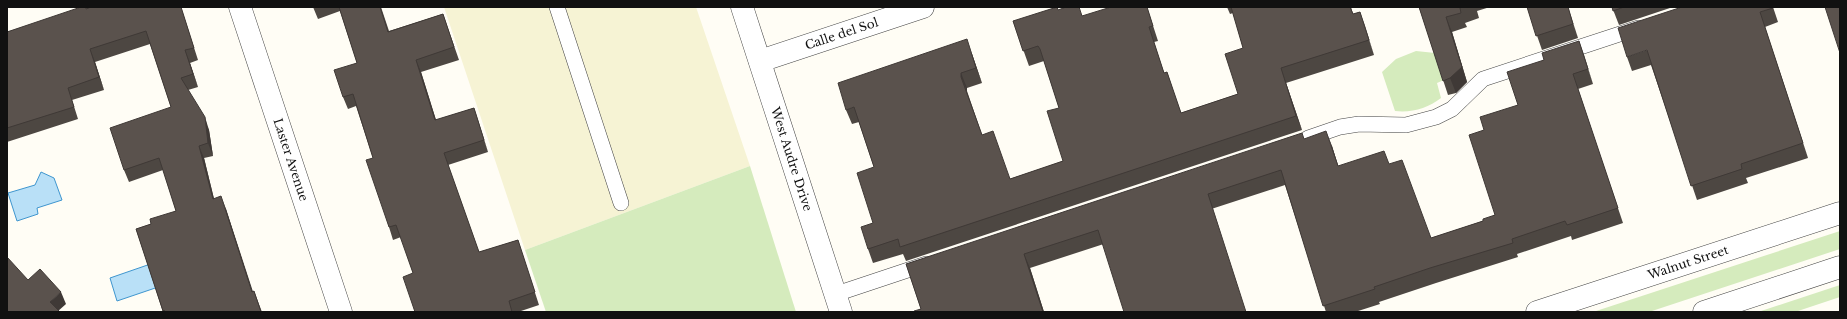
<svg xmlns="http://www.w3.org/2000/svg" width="1847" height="319" font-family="'Libre Baskerville',serif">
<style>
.farmland{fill:#f6f3d4}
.green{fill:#d5ebbd}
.water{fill:#b9e0f7;stroke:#3f96cf}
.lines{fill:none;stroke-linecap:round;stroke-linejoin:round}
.service-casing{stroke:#444;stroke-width:16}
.minor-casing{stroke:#444;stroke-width:23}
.tertiary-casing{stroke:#444;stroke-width:23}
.service{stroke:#fff;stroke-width:15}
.minor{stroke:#fff;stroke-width:22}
.tertiary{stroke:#fff;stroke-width:22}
.wall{fill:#4d4742}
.shaded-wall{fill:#3f3936}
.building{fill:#5a524d;stroke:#3f3936}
.labels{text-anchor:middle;stroke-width:4;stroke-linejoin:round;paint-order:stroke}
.street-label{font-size:12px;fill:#111;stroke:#fff}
</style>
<rect width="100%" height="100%" fill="#fffdf5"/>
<!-- farmland -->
<path class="farmland" d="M444,7H696L750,166L525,250Z"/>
<!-- green -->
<g class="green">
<path d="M1416,51L1435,53L1444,80L1437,83L1441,98C1428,108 1412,113 1395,111L1382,72L1396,59Z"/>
<path d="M750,166L796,312H546L525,250Z"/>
<path d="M1840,231V249L1649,312H1593Z"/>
<path d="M1840,285V297L1795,312H1758Z"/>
</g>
<!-- water -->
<g class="water">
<path d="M41,172L54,178L62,200L37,208L38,214L17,221L8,193L35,185Z"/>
<path d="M162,260L170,283L117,301L110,278Z"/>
</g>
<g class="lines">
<defs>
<g id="service">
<path d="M557,7L621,203"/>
<path d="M1308,138L1340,127L1359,124L1406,125L1436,117L1452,109L1483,79L1638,28"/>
<path d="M836,294L926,264"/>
</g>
<g id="minor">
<path id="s1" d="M240,7L341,312"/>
<path id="s2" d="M742,7L841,312"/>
<path id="s3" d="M760,61L923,7"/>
</g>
<g id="tertiary">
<path id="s4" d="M1537,312L1840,213"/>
<path d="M1704,312L1840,267"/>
</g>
</defs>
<!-- service casing -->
<use href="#service" class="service-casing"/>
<!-- minor casing -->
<use href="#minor" class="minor-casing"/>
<!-- tertiary casing -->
<use href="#tertiary" class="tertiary-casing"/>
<!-- service -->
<use href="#service" class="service"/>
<!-- minor -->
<use href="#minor" class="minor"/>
<!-- tertiary -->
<use href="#tertiary" class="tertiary"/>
</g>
<!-- wall -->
<g class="wall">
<path d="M91,7H181L198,60L190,63L198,87L188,90L209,130L213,156L204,158L214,199L226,209L252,291H254L262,312H163L136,229L151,224L176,211L163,170L129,182L124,170L171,107L150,44L95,62L104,90L72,100L78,119L7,142V32Z"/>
<path d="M313,7H381L389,31L443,14L459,60L421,72L436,120L474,108L488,152L448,165L479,252L518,240L539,305L518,312H415L413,273L401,237L393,240L389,227L373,158L356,106L348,109L343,97L357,63L340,11L318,19Z"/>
<path d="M1147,7L1158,41L1154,42L1164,73L1167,72L1181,113L1238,94L1243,48L1233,13L1230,14L1227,7H1351L1353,14L1360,12L1374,55L1286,83L1302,130L906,261L903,254L873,263L868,249L873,223L874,167L859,122L852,124L846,110L972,54L982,83L967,88V91L982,135L1010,179L1063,161L1059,108L1044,61L1029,66L1013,21L1058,10L1083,16Z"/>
<path d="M1419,7H1490L1477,11L1479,18L1465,23L1467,27L1452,32L1467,82L1456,93L1448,95Z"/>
<path d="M1527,7H1568L1578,38L1542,50Z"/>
<path d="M1612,7H1673L1619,25Z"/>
<path d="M1773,7L1778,22L1765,27L1808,158L1746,178L1748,183L1697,200L1651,65L1632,71L1627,57Z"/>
<path d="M1579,41L1593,84L1578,89L1623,223L1572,240L1571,236L1517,254L1518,257L1436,283L1379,302L1380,304L1355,312H1326L1285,185L1030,268L1044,312H914L921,309L906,264L1304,139L1332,146L1338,166L1389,164L1431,238L1483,221L1495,215L1484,130L1518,105L1544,60Z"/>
</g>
<!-- shaded-wall -->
<g class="shaded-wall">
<path d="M1360,12L1365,26L1374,55L1369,40Z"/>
<path d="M1760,12L1765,27L1808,158L1803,143Z"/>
<path d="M1446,17L1452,32L1467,82L1456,93L1450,78Z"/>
<path d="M967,39L972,54L982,83L976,68Z"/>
<path d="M1579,41L1584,55L1593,84L1588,69Z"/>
<path d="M90,49L95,62L104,90L99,77Z"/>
<path d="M185,50L190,63L198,87L193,74Z"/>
<path d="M416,60L421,72L440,133L435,120Z"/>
<path d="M1281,68L1286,83L1302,130L1296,116Z"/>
<path d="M961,73L967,88V91L961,77Z"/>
<path d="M474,108L478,120L488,152L484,140Z"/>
<path d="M205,117L209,130L213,156L208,143Z"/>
<path d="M1326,131L1332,146L1343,181L1338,166Z"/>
<path d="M199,146L204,158L217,211L213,199Z"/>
<path d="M1208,194L1213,209L1246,312Z"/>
<path d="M221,196L226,209L257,304L252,292Z"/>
<path d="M1024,254L1030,268L1044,312H1043Z"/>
<path d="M61,292L66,304L57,312L50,302Z"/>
</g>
<!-- building -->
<g class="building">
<path d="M81,7H86V9L91,7H181L194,48L185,50L193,74L181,78L205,117L208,143L199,146L213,199L221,196L252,292L254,291L261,312H165L164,310L163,311L136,229L151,224L150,219L176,211L159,158L124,170L110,128L171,107L146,31L90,49L99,77L68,88L74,107L7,128V32Z"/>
<path d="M339,7H380L388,32L443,14L454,47L416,60L435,120L474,108L484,140L444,153L479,252L518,240L535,292L509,301L512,312H415L403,277L413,273L396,225L389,227L366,160L373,158L353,94L343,97L334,70L357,63Z"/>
<path d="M1057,7L1058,10L1066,7H1079L1082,16L1111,7H1147L1153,26L1149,27L1164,73L1167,72L1181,113L1238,94L1225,54L1243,48L1231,7H1350L1353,14L1360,12L1369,40L1281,68L1296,116L900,247L898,239L868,249L861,227L873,223L857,173L874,167L854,107L846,110L838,83L967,39L976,68L961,73V77L982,135L993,131L1010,179L1063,161L1047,111L1059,108L1040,49L1038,46L1023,51L1013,21Z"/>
<path d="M1419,7H1463L1460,8L1461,13L1446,17L1462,67L1450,78L1443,81Z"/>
<path d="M1527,7H1568L1573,24L1536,36Z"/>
<path d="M1612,7H1624L1613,11Z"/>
<path d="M1682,7H1773V8L1760,12L1803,143L1741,164L1742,169L1691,186L1647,50L1627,57L1618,28Z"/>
<path d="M1825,7H1840V53Z"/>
<path d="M1579,41L1588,69L1573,74L1618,208L1567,225L1565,221L1512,239L1513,243L1430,268L1374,287L1375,289L1323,306L1281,170L1208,194L1246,312H1124L1098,230L1024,254L1043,312H914V311L921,309L906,264L1302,133L1304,139L1326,131L1338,166L1384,151L1389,164L1402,160L1431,238L1483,221V219L1495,215L1469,135L1484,130L1480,117L1518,105L1507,72L1544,60L1542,53Z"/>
<path d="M7,257L28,280L40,269L61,292L50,302L60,312H7Z"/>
</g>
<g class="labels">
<!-- street labels -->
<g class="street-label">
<text dy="4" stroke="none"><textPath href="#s3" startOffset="86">Calle del Sol</textPath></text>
<text dy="4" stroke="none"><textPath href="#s2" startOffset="160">West Audre Drive</textPath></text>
<text dy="4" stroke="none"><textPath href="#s1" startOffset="161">Laster Avenue</textPath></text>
<text dy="4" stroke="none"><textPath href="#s4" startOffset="159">Walnut Street</textPath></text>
</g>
</g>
<!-- border -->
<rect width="1847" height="319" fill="none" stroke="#111111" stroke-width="16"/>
</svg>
